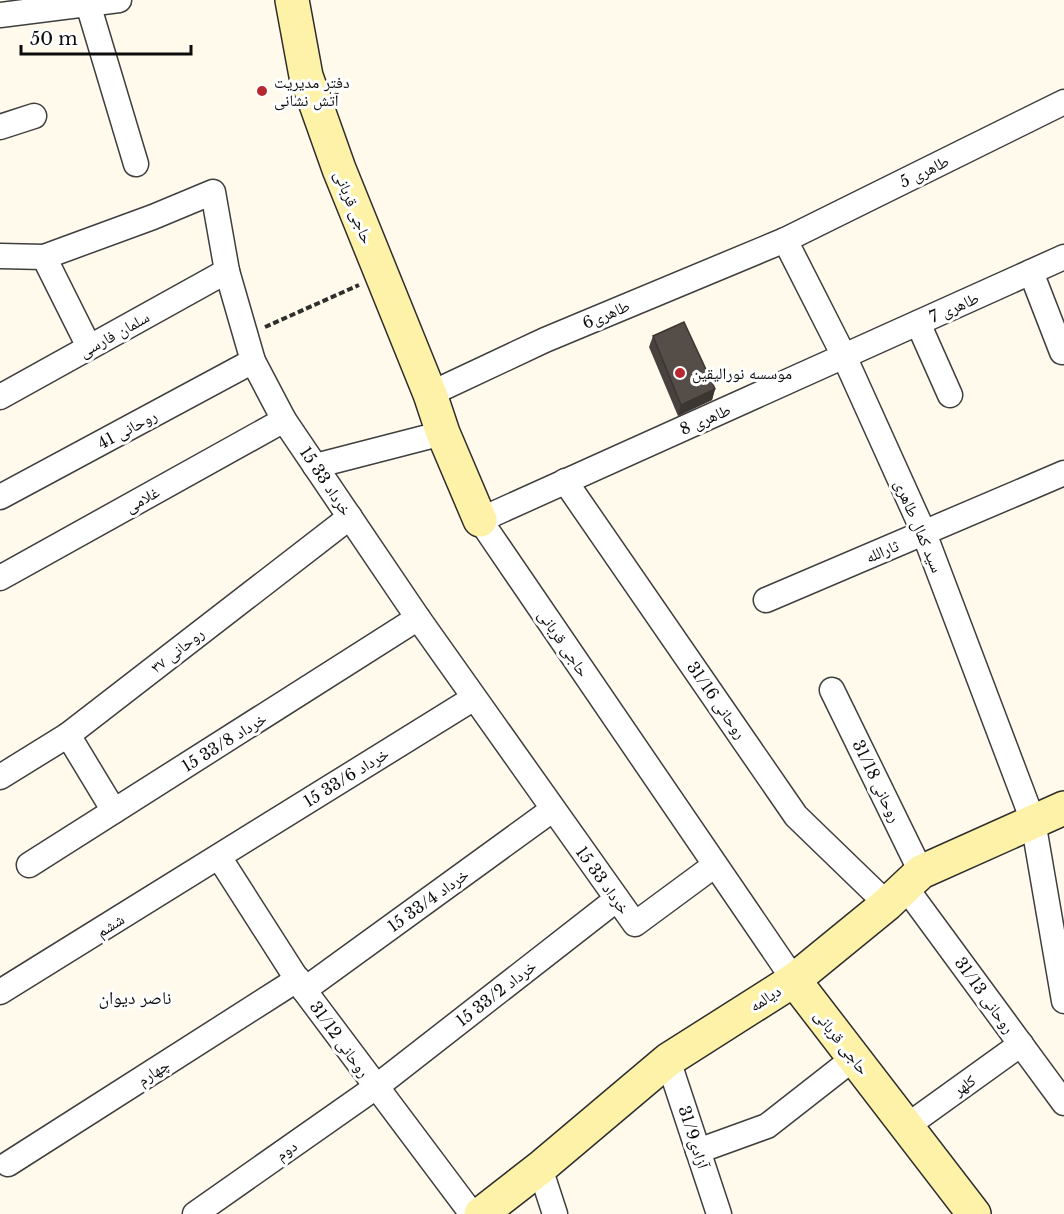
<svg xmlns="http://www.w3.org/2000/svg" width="1064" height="1214" font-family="'Libre Baskerville','Noto Naskh Arabic',serif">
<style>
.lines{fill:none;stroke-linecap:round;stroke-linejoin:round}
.street-casing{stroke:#3f3f3f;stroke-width:27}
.secondary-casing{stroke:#2e2e2e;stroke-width:36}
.path{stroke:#2e2e2e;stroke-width:4;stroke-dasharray:6 3;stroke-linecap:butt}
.street{stroke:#fff;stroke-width:24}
.secondary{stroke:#fdf2a7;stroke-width:33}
.wall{fill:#48423e}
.shaded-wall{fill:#3b3632}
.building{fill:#544d48;stroke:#3b3632;stroke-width:1.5}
.poi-dot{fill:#b72831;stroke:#fff;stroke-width:2}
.labels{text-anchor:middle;stroke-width:6;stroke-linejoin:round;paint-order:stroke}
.poi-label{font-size:16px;fill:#0c0c0c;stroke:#fff;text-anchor:start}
.street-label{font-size:16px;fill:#0c0c0c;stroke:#fff}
.neighbourhood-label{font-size:18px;fill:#0c0c0c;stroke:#fff}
</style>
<rect width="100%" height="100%" fill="#fffaeb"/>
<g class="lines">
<defs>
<g id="street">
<path d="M88,4L136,164"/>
<path d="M0,15L119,0"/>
<path d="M0,127L34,116"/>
<path d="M785,240L844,356L924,533L1033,821L1064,1001"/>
<path d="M0,256L44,257L153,217L213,192L227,271L253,361L284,420L418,618L635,924L715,865"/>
<path d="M44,257L89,347"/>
<path d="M1031,272L1062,352"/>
<path d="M918,323L950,395"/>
<path d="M430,394L545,340L785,240L1064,102"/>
<path d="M0,397L227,271"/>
<path d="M315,466L443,433"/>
<path d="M565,481L796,816L887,904"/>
<path d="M0,497L253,361"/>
<path d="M0,578L284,420"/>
<path d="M766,600L1064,473"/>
<path d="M832,690L921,872"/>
<path d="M68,735L114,811"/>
<path d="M0,777L68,735L350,517"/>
<path d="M219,857L304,990L472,1214"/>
<path d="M29,865L418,618"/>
<path d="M906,888L1064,1103"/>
<path d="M794,980L480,520L1064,257"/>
<path d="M304,990L552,810"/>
<path d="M0,992L474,698"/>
<path d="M668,1060L719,1214"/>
<path d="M907,1126L1021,1044"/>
<path d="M698,1151L767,1126L854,1058"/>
<path d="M8,1164L298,979"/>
<path d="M540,1168L555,1214"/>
<path d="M195,1214L376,1087L617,899"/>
</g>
<g id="secondary">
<path d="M292,0L306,76L339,169L430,394L443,433L480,520"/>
<path d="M794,980L974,1214"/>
<path d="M481,1214L540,1168L668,1060L794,980L887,904L921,872L1064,808"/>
</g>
</defs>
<!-- street casing -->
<use href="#street" class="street-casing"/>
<!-- secondary casing -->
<use href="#secondary" class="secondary-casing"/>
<!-- path -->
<path class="path" d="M265,327L359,285"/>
<!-- street -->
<use href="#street" class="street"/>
<!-- secondary -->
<use href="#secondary" class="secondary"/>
</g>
<!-- wall -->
<path class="wall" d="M653,336L715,389L712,400L678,416L649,347Z"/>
<!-- shaded-wall -->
<path class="shaded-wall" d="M715,389L712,400L678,416L681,405Z"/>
<!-- building -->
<path class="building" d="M684,322L715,389L681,405L653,336Z"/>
<!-- markers -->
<g class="poi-dot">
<circle cx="262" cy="91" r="6"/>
<circle cx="680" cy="373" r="6"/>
</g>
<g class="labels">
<!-- poi labels -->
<g class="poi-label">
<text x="274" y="88">دفتر مدیریت<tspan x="274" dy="18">آتش نشانی</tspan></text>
<text x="692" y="379">موسسه نورالیقین</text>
</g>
<!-- street labels -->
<g class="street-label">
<text transform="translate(924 171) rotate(-26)" y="6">طاهری 5</text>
<text transform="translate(354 207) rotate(68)" y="6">حاجی قربانی</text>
<text transform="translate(954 307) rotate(-24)" y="6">طاهری 7</text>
<text transform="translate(606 314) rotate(-23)" y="6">طاهری6</text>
<text transform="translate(114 334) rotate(-29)" y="6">سلمان فارسی</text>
<text transform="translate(705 419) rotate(-24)" y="6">طاهری 8</text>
<text transform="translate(127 429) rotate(-28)" y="6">روحانی 41</text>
<text transform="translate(326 481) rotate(56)" y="6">15 خرداد 33</text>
<text transform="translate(142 499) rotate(-29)" y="6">غلامی</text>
<text transform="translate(919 526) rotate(67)" y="6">سید کمال طاهری</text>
<text transform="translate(882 551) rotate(-23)" y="6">ثارالله</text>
<text transform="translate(564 643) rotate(56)" y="6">حاجی قربانی</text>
<text transform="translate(177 650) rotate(-38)" y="6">روحانی ۳۷</text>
<text transform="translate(717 700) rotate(55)" y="6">روحانی 31/16</text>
<text transform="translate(224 742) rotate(-32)" y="6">15 خرداد 33/8</text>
<text transform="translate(346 777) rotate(-32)" y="6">15 خرداد 33/6</text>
<text transform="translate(877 781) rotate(64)" y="6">روحانی 31/18</text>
<text transform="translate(603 880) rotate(54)" y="6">15 خرداد 33</text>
<text transform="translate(428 900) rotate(-36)" y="6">15 خرداد 33/4</text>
<text transform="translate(110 925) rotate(-32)" y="6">ششم</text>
<text transform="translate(496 993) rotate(-38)" y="6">15 خرداد 33/2</text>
<text transform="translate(985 995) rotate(54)" y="6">روحانی 31/13</text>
<text transform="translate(765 998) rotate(-33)" y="6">دیالمه</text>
<text transform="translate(340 1039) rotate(54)" y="6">روحانی 31/12</text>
<text transform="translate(842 1042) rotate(52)" y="6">حاجی قربانی</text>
<text transform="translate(153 1072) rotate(-33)" y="6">چهارم</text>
<text transform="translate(964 1085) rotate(-35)" y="6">کلهر</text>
<text transform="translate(694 1137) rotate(72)" y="6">آزادی31/9</text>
<text transform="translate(286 1150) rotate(-35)" y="6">دوم</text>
</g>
<!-- neighbourhood labels -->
<g class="neighbourhood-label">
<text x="135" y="1004">ناصر دیوان</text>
</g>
</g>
<!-- scale -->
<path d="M21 45v9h170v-9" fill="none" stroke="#0c0c0c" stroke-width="3"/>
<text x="30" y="45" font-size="18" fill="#0c0c0c" stroke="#ffffff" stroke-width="4.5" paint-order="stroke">50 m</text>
</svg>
